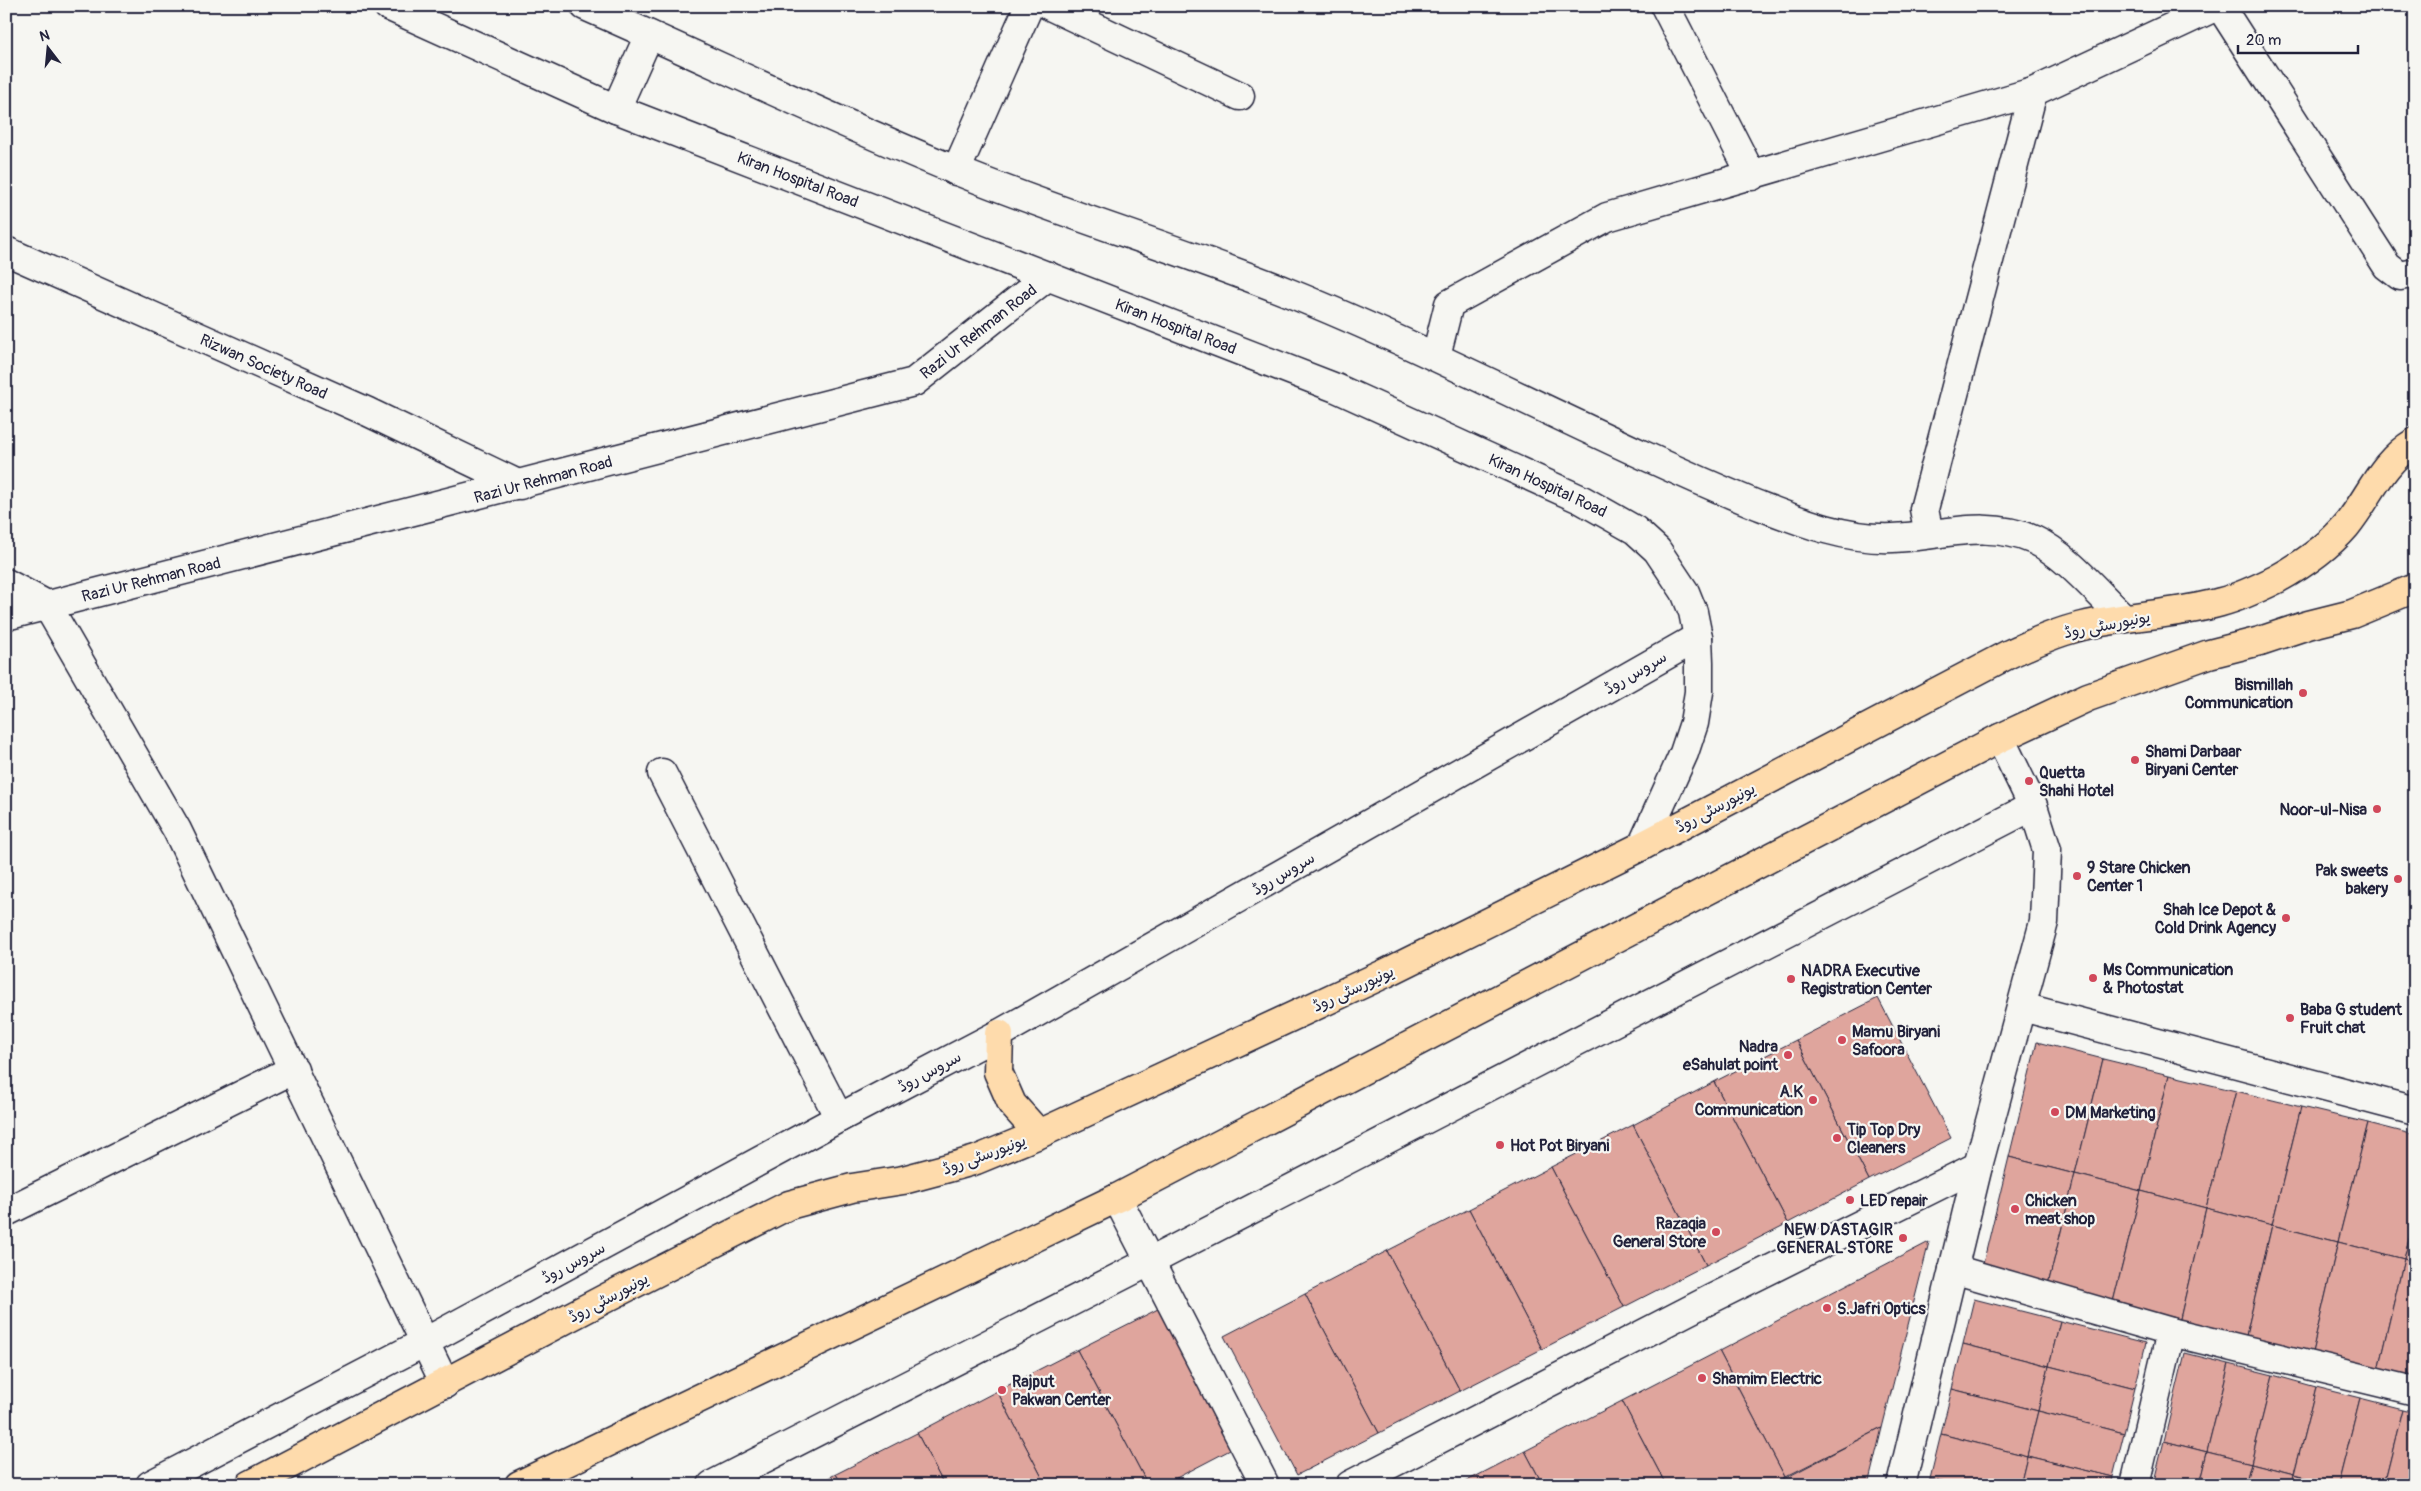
<svg xmlns="http://www.w3.org/2000/svg" width="2421" height="1491" font-family="Pangolin,'Playpen Sans Arabic',sans-serif">
<style>
.building{fill:#dfa59d;stroke:#22223b}
.lines{fill:none;stroke-linecap:round;stroke-linejoin:round}
.minor-casing{stroke:#22223b;stroke-width:31}
.tertiary-casing{stroke:#22223b;stroke-width:31}
.secondary-casing{stroke:#22223b;stroke-width:31}
.primary-casing{stroke:#22223b;stroke-width:31}
.minor{stroke:#f6f6f2;stroke-width:28}
.tertiary{stroke:#f6f6f2;stroke-width:28}
.secondary{stroke:#f6f6f2;stroke-width:28}
.primary{stroke:#fedbac;stroke-width:28}
.poi-dot{fill:#d1495b;stroke:#f6f6f2;stroke-width:2}
.labels{text-anchor:middle;stroke-width:4.5;stroke-linejoin:round;paint-order:stroke}
.street-label{font-size:16px;fill:#22223b;stroke:#f6f6f2}
.poi-label{font-size:16px;font-weight:bold;fill:#22223b;stroke:#f6f6f2;text-anchor:start}
</style>
<rect width="100%" height="100%" fill="#f6f6f2"/>
<filter id="ink" filterUnits="userSpaceOnUse"><feTurbulence type="fractalNoise" baseFrequency=".02" numOctaves="2"/><feDisplacementMap in="SourceGraphic" scale="10" xChannelSelector="R" yChannelSelector="G"/><feConvolveMatrix kernelMatrix="1 2 1 2 8 2 1 2 1" color-interpolation-filters="sRGB"/></filter>
<g filter="url(#ink)">
<!-- building -->
<g class="building">
<path d="M1878,998L1951,1138L1869,1180L1796,1040Z"/>
<path d="M1796,1040L1869,1180L1788,1223L1714,1082Z"/>
<path d="M2037,1042L2103,1059L2075,1174L2009,1157Z"/>
<path d="M2103,1059L2169,1075L2141,1191L2075,1174Z"/>
<path d="M2169,1075L2236,1091L2206,1208L2141,1191Z"/>
<path d="M1714,1082L1788,1223L1706,1265L1633,1125Z"/>
<path d="M2236,1091L2301,1107L2272,1225L2206,1208Z"/>
<path d="M2301,1107L2368,1123L2338,1242L2272,1225Z"/>
<path d="M2368,1123L2415,1135V1216L2404,1259L2338,1242Z"/>
<path d="M1633,1125L1706,1265L1624,1307L1551,1167Z"/>
<path d="M2009,1157L2075,1174L2047,1289L1981,1272Z"/>
<path d="M1551,1167L1624,1307L1542,1349L1469,1209Z"/>
<path d="M2075,1174L2141,1191L2112,1306L2047,1289Z"/>
<path d="M2141,1191L2206,1208L2179,1323L2112,1306Z"/>
<path d="M2206,1208L2272,1225L2245,1340L2179,1323Z"/>
<path d="M1469,1209L1542,1349L1460,1391L1387,1251Z"/>
<path d="M2415,1216V1262L2404,1259Z"/>
<path d="M2272,1225L2338,1242L2311,1357L2245,1340Z"/>
<path d="M1929,1242L1882,1428L1785,1477L1719,1351Z"/>
<path d="M2338,1242L2404,1259L2377,1374L2311,1357Z"/>
<path d="M1387,1251L1460,1391L1379,1433L1305,1294Z"/>
<path d="M2404,1259L2415,1262V1383L2377,1374Z"/>
<path d="M1305,1294L1379,1433L1297,1475L1224,1336Z"/>
<path d="M1974,1299L2060,1321L2049,1366L1963,1344Z"/>
<path d="M1158,1309L1232,1449L1163,1485H1148L1077,1350Z"/>
<path d="M2060,1321L2146,1343L2135,1388L2049,1366Z"/>
<path d="M1963,1344L2049,1366L2038,1411L1952,1389Z"/>
<path d="M1077,1350L1148,1485H1046L997,1391Z"/>
<path d="M1719,1351L1785,1477L1771,1485H1666L1622,1401Z"/>
<path d="M2185,1353L2229,1364L2207,1452L2164,1441Z"/>
<path d="M2229,1364L2273,1375L2251,1463L2207,1452Z"/>
<path d="M2049,1366L2135,1388L2124,1433L2038,1411Z"/>
<path d="M2273,1375L2316,1387L2294,1474L2251,1463Z"/>
<path d="M2316,1387L2360,1398L2338,1485L2294,1474Z"/>
<path d="M1952,1389L2038,1411L2027,1456L1941,1434Z"/>
<path d="M997,1391L1046,1485H944L917,1433Z"/>
<path d="M2360,1398L2403,1409L2384,1485H2338Z"/>
<path d="M1622,1401L1666,1485H1543L1525,1451Z"/>
<path d="M2403,1409L2415,1412V1485H2384Z"/>
<path d="M2038,1411L2124,1433L2113,1477L2027,1456Z"/>
<path d="M1882,1428L1868,1485H1772Z"/>
<path d="M917,1433L944,1485H842L836,1474Z"/>
<path d="M1941,1434L2027,1456L2020,1485H1953L1930,1479Z"/>
<path d="M2164,1441L2207,1452L2199,1485H2153Z"/>
<path d="M1525,1451L1543,1485H1459Z"/>
<path d="M2207,1452L2251,1463L2245,1485H2199Z"/>
<path d="M2027,1456L2113,1477L2111,1485H2020Z"/>
<path d="M2251,1463L2294,1474L2292,1485H2245Z"/>
<path d="M836,1474L842,1485H814Z"/>
<path d="M2294,1474L2300,1476L2335,1485H2292Z"/>
<path d="M1930,1479L1953,1485H1928Z"/>
</g>
<g class="lines">
<defs>
<g id="minor">
<path d="M1050,6L1240,96"/>
<path d="M1665,6L1752,176"/>
<path d="M2220,6L2387,266L2400,276L2415,273"/>
<path d="M956,171L1029,6"/>
<path d="M6,251L368,412L520,485"/>
<path d="M1436,356L1449,304L1607,217L2033,92L2217,6"/>
<path d="M1929,534L1924,509L2033,92"/>
<path d="M6,583L47,605L177,830L445,1384"/>
<path d="M6,616L914,382L1048,276"/>
<path d="M662,773L839,1118"/>
<path d="M2022,1007L2415,1111"/>
<path d="M1117,1198L1265,1485"/>
<path d="M6,1212L294,1069"/>
<path d="M1953,1269L2171,1332L2415,1391"/>
<path d="M150,1485L425,1342L839,1118L999,1034L1698,637"/>
<path d="M712,1485L1149,1262L2033,806"/>
<path d="M1350,1485L1711,1299L1978,1166"/>
<path d="M2135,1485L2171,1332"/>
</g>
<path id="tertiary" d="M1901,1485L1978,1166L2044,922L2047,850L2033,806L2000,738"/>
<g id="secondary">
<path d="M388,6L616,109L1336,388L1582,500L1635,530L1657,550L1685,592L1693,612L1698,637L1699,662V692L1694,723L1684,753L1642,846"/>
<path d="M585,6C708,60 830,119 955,170C1064,215 1178,248 1287,292C1446,356 1597,439 1755,504C1799,521 1845,540 1893,538C1941,536 1988,519 2034,540C2067,555 2097,593 2123,617"/>
<path d="M616,109L649,35"/>
</g>
<g id="primary">
<path d="M999,1034L998,1072L1012,1104L1039,1134"/>
<path d="M250,1485L606,1298L789,1205L852,1188L903,1180L948,1168L976,1160L1039,1134L1386,973L1642,846L2009,654C2033,643 2057,632 2083,626C2128,615 2176,615 2221,602C2240,597 2259,588 2277,579C2302,565 2327,548 2346,526C2370,497 2380,463 2415,442"/>
<path d="M519,1485L1117,1198L2000,738L2088,697L2209,654L2260,641L2308,625L2352,614L2415,588"/>
</g>
</defs>
<!-- minor casing -->
<use href="#minor" class="minor-casing"/>
<!-- tertiary casing -->
<use href="#tertiary" class="tertiary-casing"/>
<!-- secondary casing -->
<use href="#secondary" class="secondary-casing"/>
<!-- primary casing -->
<use href="#primary" class="primary-casing"/>
<!-- minor -->
<use href="#minor" class="minor"/>
<!-- tertiary -->
<use href="#tertiary" class="tertiary"/>
<!-- secondary -->
<use href="#secondary" class="secondary"/>
<!-- primary -->
<use href="#primary" class="primary"/>
</g>
</g>
<!-- markers -->
<g class="poi-dot">
<circle cx="2303" cy="693" r="5"/>
<circle cx="2135" cy="760" r="5"/>
<circle cx="2029" cy="781" r="5"/>
<circle cx="2377" cy="809" r="5"/>
<circle cx="2077" cy="876" r="5"/>
<circle cx="2398" cy="879" r="5"/>
<circle cx="2286" cy="918" r="5"/>
<circle cx="2093" cy="978" r="5"/>
<circle cx="1791" cy="979" r="5"/>
<circle cx="2290" cy="1018" r="5"/>
<circle cx="1842" cy="1040" r="5"/>
<circle cx="1788" cy="1055" r="5"/>
<circle cx="1813" cy="1100" r="5"/>
<circle cx="2055" cy="1112" r="5"/>
<circle cx="1837" cy="1138" r="5"/>
<circle cx="1500" cy="1145" r="5"/>
<circle cx="1850" cy="1200" r="5"/>
<circle cx="2015" cy="1209" r="5"/>
<circle cx="1716" cy="1232" r="5"/>
<circle cx="1903" cy="1238" r="5"/>
<circle cx="1827" cy="1308" r="5"/>
<circle cx="1702" cy="1378" r="5"/>
<circle cx="1002" cy="1390" r="5"/>
</g>
<g class="labels">
<!-- street labels -->
<g class="street-label">
<text transform="translate(798 179) rotate(21)" y="6">Kiran Hospital Road</text>
<text transform="translate(1176 326) rotate(21)" y="6">Kiran Hospital Road</text>
<text transform="translate(978 331) rotate(-38)" y="6">Razi Ur Rehman Road</text>
<text transform="translate(264 366) rotate(24)" y="6">Rizwan Society Road</text>
<text transform="translate(543 479) rotate(-15)" y="6">Razi Ur Rehman Road</text>
<text transform="translate(1548 485) rotate(25)" y="6">Kiran Hospital Road</text>
<text transform="translate(151 579) rotate(-14)" y="6">Razi Ur Rehman Road</text>
<text transform="translate(2107 624) rotate(-11)" y="6">یونیورسٹی روڈ</text>
<text transform="translate(1635 672) rotate(-30)" y="6">سروس روڈ</text>
<text transform="translate(1715 807) rotate(-28)" y="6">یونیورسٹی روڈ</text>
<text transform="translate(1283 873) rotate(-30)" y="6">سروس روڈ</text>
<text transform="translate(1353 988) rotate(-25)" y="6">یونیورسٹی روڈ</text>
<text transform="translate(929 1071) rotate(-28)" y="6">سروس روڈ</text>
<text transform="translate(984 1154) rotate(-20)" y="6">یونیورسٹی روڈ</text>
<text transform="translate(573 1262) rotate(-28)" y="6">سروس روڈ</text>
<text transform="translate(608 1297) rotate(-28)" y="6">یونیورسٹی روڈ</text>
</g>
<!-- poi labels -->
<g class="poi-label">
<text x="2293" y="690" text-anchor="end">Bismillah<tspan x="2293" dy="18">Communication</tspan></text>
<text x="2145" y="757">Shami Darbaar<tspan x="2145" dy="18">Biryani Center</tspan></text>
<text x="2039" y="778">Quetta<tspan x="2039" dy="18">Shahi Hotel</tspan></text>
<text x="2367" y="815" text-anchor="end">Noor-ul-Nisa</text>
<text x="2087" y="873">9 Stare Chicken<tspan x="2087" dy="18">Center 1</tspan></text>
<text x="2388" y="876" text-anchor="end">Pak sweets<tspan x="2388" dy="18">bakery</tspan></text>
<text x="2276" y="915" text-anchor="end">Shah Ice Depot &amp;<tspan x="2276" dy="18">Cold Drink Agency</tspan></text>
<text x="2103" y="975">Ms Communication<tspan x="2103" dy="18">&amp; Photostat</tspan></text>
<text x="1801" y="976">NADRA Executive<tspan x="1801" dy="18">Registration Center</tspan></text>
<text x="2300" y="1015">Baba G student<tspan x="2300" dy="18">Fruit chat</tspan></text>
<text x="1852" y="1037">Mamu Biryani<tspan x="1852" dy="18">Safoora</tspan></text>
<text x="1778" y="1052" text-anchor="end">Nadra<tspan x="1778" dy="18">eSahulat point</tspan></text>
<text x="1803" y="1097" text-anchor="end">A.K<tspan x="1803" dy="18">Communication</tspan></text>
<text x="2065" y="1118">DM Marketing</text>
<text x="1847" y="1135">Tip Top Dry<tspan x="1847" dy="18">Cleaners</tspan></text>
<text x="1510" y="1151">Hot Pot Biryani</text>
<text x="1860" y="1206">LED repair</text>
<text x="2025" y="1206">Chicken<tspan x="2025" dy="18">meat shop</tspan></text>
<text x="1706" y="1229" text-anchor="end">Razaqia<tspan x="1706" dy="18">General Store</tspan></text>
<text x="1893" y="1235" text-anchor="end">NEW DASTAGIR<tspan x="1893" dy="18">GENERAL STORE</tspan></text>
<text x="1837" y="1314">S.Jafri Optics</text>
<text x="1712" y="1384">Shamim Electric</text>
<text x="1012" y="1387">Rajput<tspan x="1012" dy="18">Pakwan Center</tspan></text>
</g>
</g>
<!-- margin -->
<rect width="2421" height="1491" fill="none" stroke="#f6f6f2" stroke-width="25"/>
<rect x="12" y="12" width="2396" height="1466" fill="none" stroke="#22223b" stroke-width="2" filter="url(#ink)"/>
<!-- north arrow -->
<g transform="translate(48 48) rotate(344)" stroke="#f6f6f2" stroke-width="4" paint-order="stroke">
<path d="M0-4L9 19L0 12L-9 19Z" fill="#22223b"/>
<text y="-8" font-size="14" font-weight="bold" text-anchor="middle" fill="#22223b">N</text>
</g>
<!-- scale -->
<path d="M2238 45v8h120v-8" fill="none" stroke="#22223b" stroke-width="2.5"/>
<text x="2246" y="45" font-size="15" fill="#22223b" stroke="#f6f6f2" stroke-width="4" paint-order="stroke">20 m</text>
</svg>
